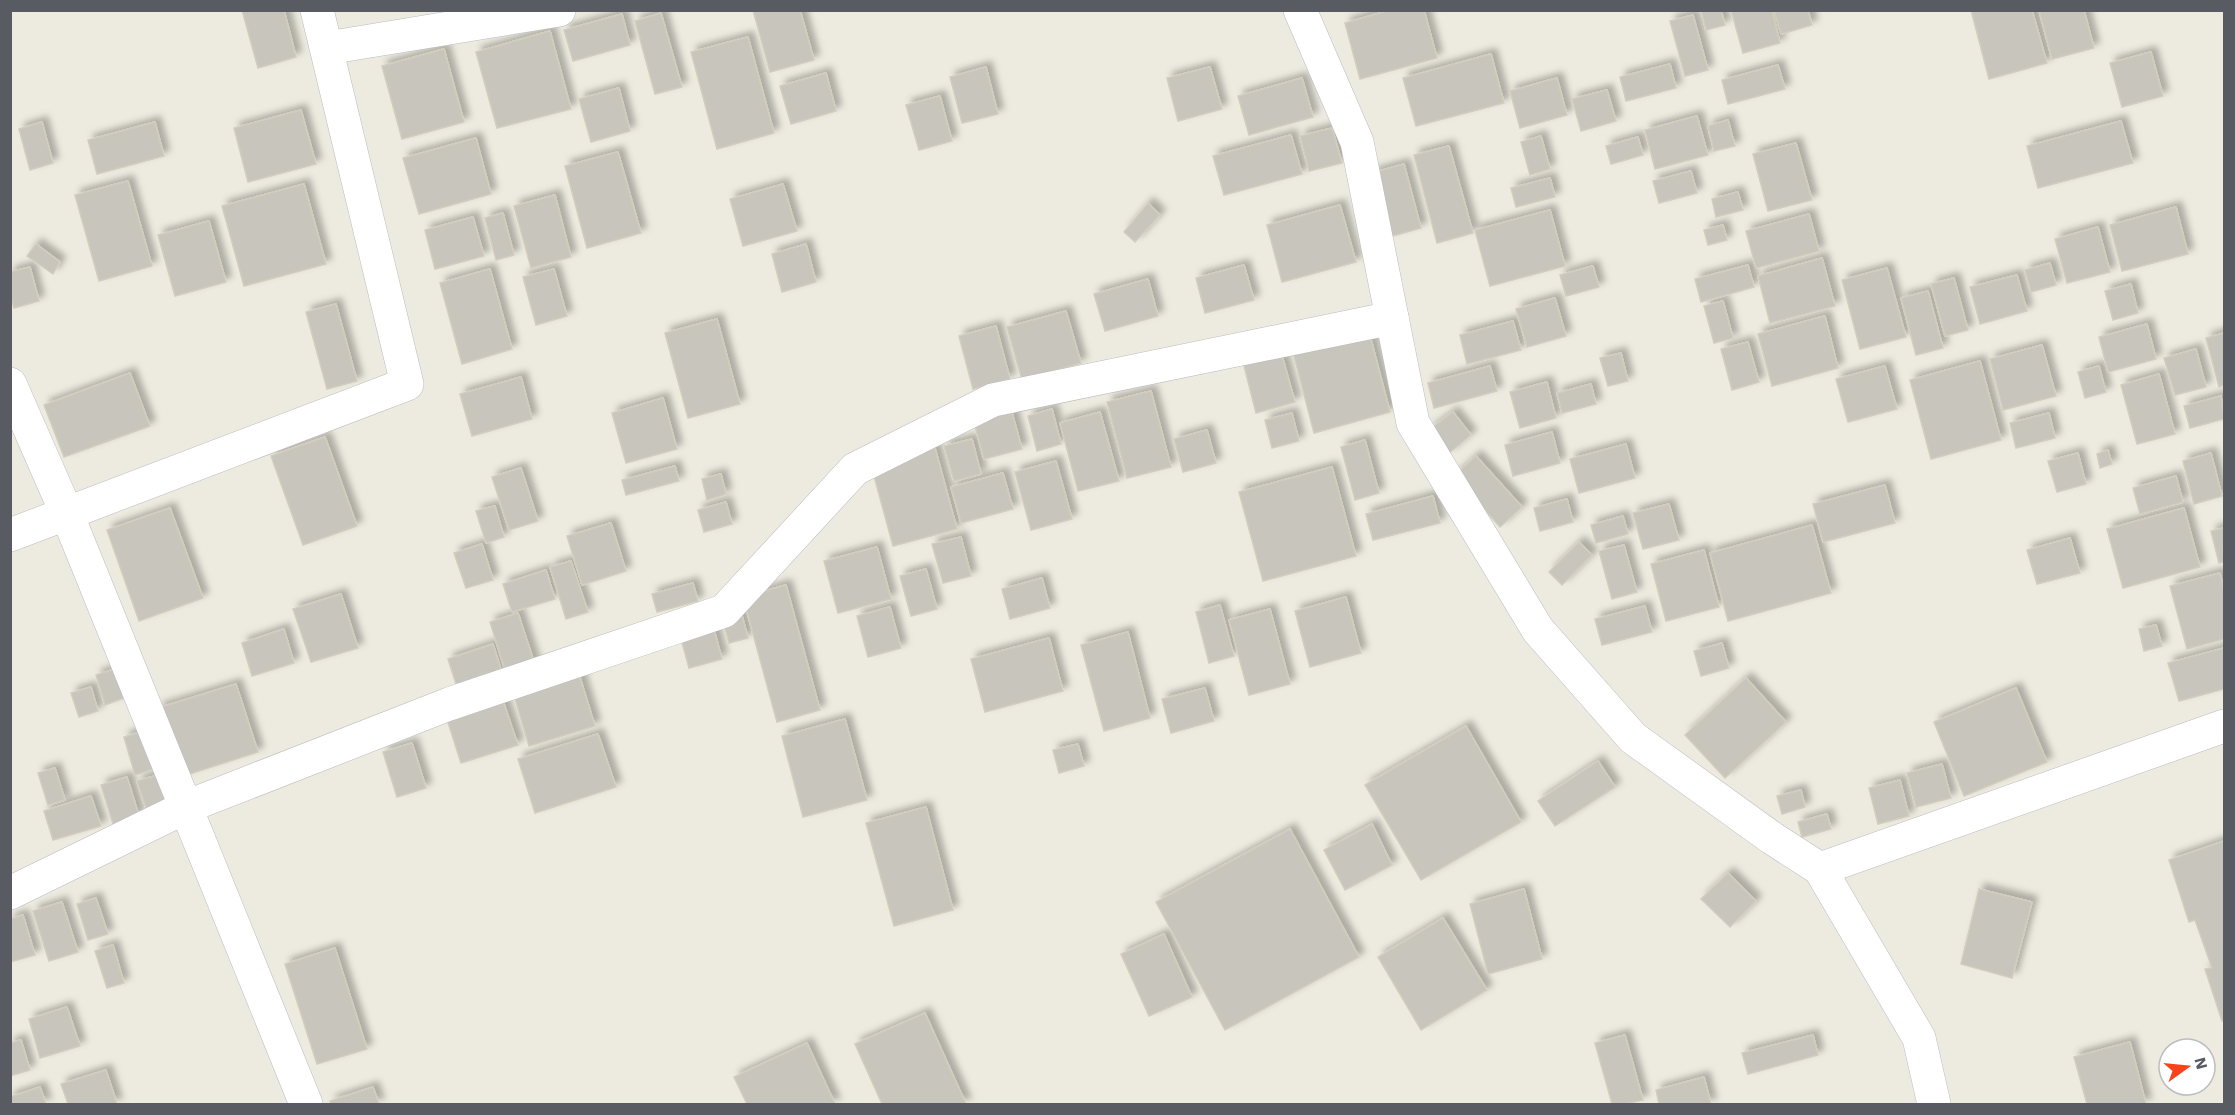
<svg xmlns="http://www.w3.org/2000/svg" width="2235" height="1115" font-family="'Work Sans',sans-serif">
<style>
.building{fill:#c8c5bc;stroke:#d2cdbd;stroke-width:1.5;filter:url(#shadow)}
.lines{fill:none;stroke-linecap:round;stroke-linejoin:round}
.street-casing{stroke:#babcc2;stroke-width:34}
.street{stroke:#fff;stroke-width:33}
</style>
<defs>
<filter id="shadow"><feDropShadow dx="5.5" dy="-5.5" stdDeviation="3" flood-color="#0004"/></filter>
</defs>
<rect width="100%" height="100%" fill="#edebdf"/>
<!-- building -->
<g class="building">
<path d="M242,10H284L296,57L258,68Z"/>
<path d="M753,10H800L814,60L770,72Z"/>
<path d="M1390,10H1424L1437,58L1360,79L1345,23Z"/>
<path d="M1701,10H1721L1725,25L1706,30Z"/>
<path d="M1731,10H1772L1780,43L1743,53Z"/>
<path d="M1774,10H1808L1812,25L1781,34Z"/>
<path d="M1971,10H2032L2047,63L1989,79Z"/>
<path d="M2039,10H2084L2094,48L2052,59Z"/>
<path d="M661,13L682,87L655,94L635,21Z"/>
<path d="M622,14L630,45L573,61L564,30Z"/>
<path d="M1693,15L1708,70L1685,76L1670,21Z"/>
<path d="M550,31L571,109L497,128L476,52Z"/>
<path d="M748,37L774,133L717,149L691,52Z"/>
<path d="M444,49L464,122L402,139L382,66Z"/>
<path d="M2151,52L2163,96L2122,107L2110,63Z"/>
<path d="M1491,54L1504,103L1416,126L1403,78Z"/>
<path d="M1670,64L1676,88L1626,101L1620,77Z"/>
<path d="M1778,65L1785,89L1728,104L1722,80Z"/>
<path d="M986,67L998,114L962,123L950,77Z"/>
<path d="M1210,67L1222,109L1178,121L1167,78Z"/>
<path d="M826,73L836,111L791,124L780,86Z"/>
<path d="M1302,78L1313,117L1249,135L1238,96Z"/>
<path d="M1557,78L1567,115L1520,128L1510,91Z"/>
<path d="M619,88L630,131L591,142L579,99Z"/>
<path d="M1607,90L1616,121L1581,131L1572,99Z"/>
<path d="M940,96L952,141L919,150L906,105Z"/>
<path d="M301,110L316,164L248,182L234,128Z"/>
<path d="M1697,116L1708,155L1655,169L1645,130Z"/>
<path d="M1728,120L1735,146L1714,151L1708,126Z"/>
<path d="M2121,121L2133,163L2038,188L2027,146Z"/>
<path d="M42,122L53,163L30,170L19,129Z"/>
<path d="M155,122L164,156L97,174L88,140Z"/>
<path d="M1332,128L1342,163L1309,171L1300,136Z"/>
<path d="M1291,135L1302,174L1224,195L1213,156Z"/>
<path d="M1541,136L1550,169L1530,175L1521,142Z"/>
<path d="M1638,137L1643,155L1611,164L1606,146Z"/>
<path d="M476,138L491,194L419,214L403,158Z"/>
<path d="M1796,143L1812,200L1768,211L1753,154Z"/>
<path d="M1449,146L1473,233L1437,243L1414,155Z"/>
<path d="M618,152L641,233L587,248L565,166Z"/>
<path d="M1404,164L1421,228L1389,237L1372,173Z"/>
<path d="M1691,171L1697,193L1659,203L1653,181Z"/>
<path d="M1550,178L1555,197L1516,207L1511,188Z"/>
<path d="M128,181L152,266L99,281L75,195Z"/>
<path d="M304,184L326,264L244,286L222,206Z"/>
<path d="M783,184L797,231L743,246L730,199Z"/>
<path d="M1738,192L1743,210L1716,217L1712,199Z"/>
<path d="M555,195L571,257L531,268L514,206Z"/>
<path d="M1148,203L1160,215L1135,242L1124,232Z"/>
<path d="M1340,205L1356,262L1282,282L1267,225Z"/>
<path d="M2176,207L2188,254L2122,271L2110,225Z"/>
<path d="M1550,210L1565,266L1490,286L1475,230Z"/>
<path d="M503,213L514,255L496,260L485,218Z"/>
<path d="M1809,214L1819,251L1756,268L1746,231Z"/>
<path d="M473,217L484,256L435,269L425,230Z"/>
<path d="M209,221L226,282L175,296L158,235Z"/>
<path d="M1723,225L1727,240L1708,245L1704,230Z"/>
<path d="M2098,227L2110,272L2067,283L2055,239Z"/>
<path d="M36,244L60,262L53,274L27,256Z"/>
<path d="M806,244L816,282L782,292L772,254Z"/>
<path d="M1822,258L1835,306L1770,323L1758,276Z"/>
<path d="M2050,263L2056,285L2031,292L2025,270Z"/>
<path d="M1244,265L1254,300L1205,313L1196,278Z"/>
<path d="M1748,265L1754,287L1701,302L1695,279Z"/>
<path d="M1593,266L1599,287L1566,296L1560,275Z"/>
<path d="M30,267L39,301L14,308L10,294V272Z"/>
<path d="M1887,268L1906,337L1860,349L1842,280Z"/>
<path d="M490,269L512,349L462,364L440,283Z"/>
<path d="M554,269L567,316L536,325L523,277Z"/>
<path d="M2017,275L2027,311L1980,324L1970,287Z"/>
<path d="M1954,278L1968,330L1945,336L1931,284Z"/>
<path d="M1148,279L1158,316L1105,331L1094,294Z"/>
<path d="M2131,284L2138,313L2113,320L2105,291Z"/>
<path d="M1928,291L1943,348L1916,355L1901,298Z"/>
<path d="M1555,298L1566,336L1527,347L1516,309Z"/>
<path d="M1723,301L1733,338L1714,343L1704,306Z"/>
<path d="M336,304L357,381L327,389L306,312Z"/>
<path d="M1066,311L1081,363L1022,380L1007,327Z"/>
<path d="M1825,316L1838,368L1772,386L1758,334Z"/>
<path d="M717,319L740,404L688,418L665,333Z"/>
<path d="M1513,321L1521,350L1467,364L1460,335Z"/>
<path d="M2147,324L2156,359L2108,372L2099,337Z"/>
<path d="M996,326L1010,379L973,389L959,336Z"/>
<path d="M1369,332L1390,412L1314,433L1293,352Z"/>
<path d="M2224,333V385L2219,387L2206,338Z"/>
<path d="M1748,342L1759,382L1732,390L1721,349Z"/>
<path d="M2042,345L2056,396L2003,410L1990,359Z"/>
<path d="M2196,349L2206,387L2175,395L2164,358Z"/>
<path d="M1281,352L1295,402L1256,413L1243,362Z"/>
<path d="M1621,353L1628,381L1608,386L1600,358Z"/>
<path d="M1980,361L2001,440L1931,459L1910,380Z"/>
<path d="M1490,366L1497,391L1434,408L1428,383Z"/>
<path d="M1885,366L1897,409L1848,422L1836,379Z"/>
<path d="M2099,366L2106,392L2085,398L2078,372Z"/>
<path d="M130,373L150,426L64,457L44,405Z"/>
<path d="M2159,374L2175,434L2137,444L2121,385Z"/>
<path d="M521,377L532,419L472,436L460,394Z"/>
<path d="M1547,382L1556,418L1520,428L1510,392Z"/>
<path d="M1591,384L1596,404L1562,413L1557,393Z"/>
<path d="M1151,391L1171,467L1127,478L1107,402Z"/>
<path d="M2221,396L2224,419L2190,428L2184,406Z"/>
<path d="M663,398L677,449L626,463L612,413Z"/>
<path d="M1011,409L1022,449L984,459L973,419Z"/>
<path d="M1052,409L1061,444L1037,451L1028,416Z"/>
<path d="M1100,412L1119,481L1078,491L1060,423Z"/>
<path d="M1453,412L1471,435L1448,454L1429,430Z"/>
<path d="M1292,413L1299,441L1272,448L1265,420Z"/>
<path d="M2049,413L2055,438L2016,448L2010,423Z"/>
<path d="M1207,430L1216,463L1183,472L1174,439Z"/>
<path d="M1552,432L1560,463L1513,476L1505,445Z"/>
<path d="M325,437L357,526L303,545L271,456Z"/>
<path d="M972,439L981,474L954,481L944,446Z"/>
<path d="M1365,440L1379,493L1355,500L1341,447Z"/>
<path d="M1626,444L1635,478L1579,493L1570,459Z"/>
<path d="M935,448L957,529L893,546L871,465Z"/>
<path d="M2108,450L2112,464L2100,468L2097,454Z"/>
<path d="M2078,453L2086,484L2057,492L2048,461Z"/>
<path d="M2211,453L2222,496L2194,504L2183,461Z"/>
<path d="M1476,456L1522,507L1500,527L1454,476Z"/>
<path d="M1056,461L1072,519L1031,530L1015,472Z"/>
<path d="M675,466L679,481L626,495L622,480Z"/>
<path d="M1332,467L1356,556L1263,581L1239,492Z"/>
<path d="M521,468L538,521L509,530L492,477Z"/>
<path d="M1003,473L1013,509L961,523L951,487Z"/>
<path d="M721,474L726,494L707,500L702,479Z"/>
<path d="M2176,476L2183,502L2140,514L2133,488Z"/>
<path d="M1885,485L1895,523L1823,542L1813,504Z"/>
<path d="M1433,496L1440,523L1373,540L1366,514Z"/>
<path d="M1567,499L1573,522L1540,531L1534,508Z"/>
<path d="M726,502L732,524L704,532L698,510Z"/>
<path d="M1669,504L1679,540L1643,549L1633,513Z"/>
<path d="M495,506L504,537L486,543L476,511Z"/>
<path d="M170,508L203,598L139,621L107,530Z"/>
<path d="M2184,508L2200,567L2123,588L2107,529Z"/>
<path d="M1623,516L1628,534L1596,543L1591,525Z"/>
<path d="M611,523L626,571L582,585L567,536Z"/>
<path d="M1812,525L1831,593L1728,621L1710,553Z"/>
<path d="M2224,528V562L2219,563L2211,531Z"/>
<path d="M961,537L971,576L943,583L932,544Z"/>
<path d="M2070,538L2080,573L2037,584L2027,550Z"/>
<path d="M1579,542L1592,555L1562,585L1549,572Z"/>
<path d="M482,544L493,580L466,588L454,553Z"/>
<path d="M1624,545L1637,592L1612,599L1599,551Z"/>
<path d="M877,547L891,599L838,613L824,561Z"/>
<path d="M1704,550L1719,607L1666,621L1651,564Z"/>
<path d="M571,561L588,612L566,619L550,567Z"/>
<path d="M926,569L937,609L911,616L900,576Z"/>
<path d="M546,570L555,599L512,612L503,584Z"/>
<path d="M2220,573L2224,590V639L2187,649L2170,586Z"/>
<path d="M1042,578L1050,608L1010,619L1002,589Z"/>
<path d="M693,583L698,601L657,612L652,594Z"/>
<path d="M786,585L820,710L777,722L743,597Z"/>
<path d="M341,594L358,648L311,662L293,609Z"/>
<path d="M1346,597L1361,653L1310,667L1295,611Z"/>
<path d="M1220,605L1234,656L1209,663L1196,612Z"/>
<path d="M1645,606L1652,632L1602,645L1595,619Z"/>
<path d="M890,607L901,648L868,657L857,616Z"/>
<path d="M1270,609L1290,684L1249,695L1229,620Z"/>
<path d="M741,612L748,638L729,643L722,617Z"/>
<path d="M518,613L536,668L507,677L490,622Z"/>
<path d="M2156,625L2162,646L2144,651L2139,629Z"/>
<path d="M713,626L722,659L689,668L680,635Z"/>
<path d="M284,629L294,663L252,676L242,643Z"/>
<path d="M1128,632L1150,718L1104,731L1081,645Z"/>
<path d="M1049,638L1063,691L985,712L971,659Z"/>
<path d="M1722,643L1729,668L1701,676L1694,651Z"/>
<path d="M493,644L503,676L458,690L448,659Z"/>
<path d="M2224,648V689L2179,701L2168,663Z"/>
<path d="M115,669L124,698L105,705L96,675Z"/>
<path d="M578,671L595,726L529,746L513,692Z"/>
<path d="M1746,678L1786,722L1725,778L1685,735Z"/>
<path d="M236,684L258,752L180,777L158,708Z"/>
<path d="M91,687L98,711L79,717L71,693Z"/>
<path d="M1205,688L1214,721L1171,733L1162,699Z"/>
<path d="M2016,688L2047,762L1964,796L1934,722Z"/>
<path d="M501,695L518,745L461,763L445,713Z"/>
<path d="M845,719L867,800L803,817L782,736Z"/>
<path d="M1466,726L1521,822L1421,880L1365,785Z"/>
<path d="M151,729L163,766L135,775L124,737Z"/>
<path d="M598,734L616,787L535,813L518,759Z"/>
<path d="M412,743L426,788L397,797L383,752Z"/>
<path d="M1078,744L1084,766L1059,773L1053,750Z"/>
<path d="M1598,761L1615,787L1555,826L1538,801Z"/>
<path d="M1942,764L1951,798L1916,807L1907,773Z"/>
<path d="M55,768L65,800L48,805L38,773Z"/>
<path d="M158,775L167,804L147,811L137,781Z"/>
<path d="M127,777L139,816L113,824L101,785Z"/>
<path d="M1900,780L1909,816L1878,824L1869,788Z"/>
<path d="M1801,790L1805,807L1782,814L1777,796Z"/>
<path d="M91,796L101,826L53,840L44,811Z"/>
<path d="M926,807L953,910L894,926L866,823Z"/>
<path d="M1827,814L1831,829L1802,837L1798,822Z"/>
<path d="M1372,824L1392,865L1345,890L1324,850Z"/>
<path d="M1290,829L1359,957L1225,1030L1156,902Z"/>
<path d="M2224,841V1020L2222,1021L2205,969L2212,968L2195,920L2189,922L2169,860Z"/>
<path d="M1728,873L1756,901L1730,927L1701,899Z"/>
<path d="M1524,889L1542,959L1488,974L1470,904Z"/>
<path d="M1979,889L2032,902L2012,978L1961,964Z"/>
<path d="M96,898L108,934L88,940L77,904Z"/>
<path d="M62,902L78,952L49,961L33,911Z"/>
<path d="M23,915L35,955L10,962V919Z"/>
<path d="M1443,918L1487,990L1421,1030L1378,957Z"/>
<path d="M1164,934L1192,997L1149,1016L1121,954Z"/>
<path d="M113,945L124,983L107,988L95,951Z"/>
<path d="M335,948L367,1049L317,1064L285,964Z"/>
<path d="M67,1007L80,1046L40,1058L29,1019Z"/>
<path d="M925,1013L966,1104H882L855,1044Z"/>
<path d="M1625,1035L1643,1100L1625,1104H1612L1595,1043Z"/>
<path d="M1813,1035L1818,1055L1748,1074L1742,1053Z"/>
<path d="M21,1040L30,1070L10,1076V1043Z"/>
<path d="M2130,1042L2146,1104H2087L2074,1057Z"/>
<path d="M807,1043L835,1104H747L734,1077Z"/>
<path d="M106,1070L117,1104H68L61,1084Z"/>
<path d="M1704,1077L1711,1104H1659L1656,1090Z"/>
<path d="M40,1087L46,1104H10V1097Z"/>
<path d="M373,1087L379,1104H331L330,1101Z"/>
</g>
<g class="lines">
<defs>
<g id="street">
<path d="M1300,10L1357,142L1413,423L1538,630L1633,738L1772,838L1820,869L1919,1038L1934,1104"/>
<path d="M327,48L559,10"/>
<path d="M10,384L67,514L306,1104"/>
<path d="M10,535L407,384L317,10"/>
<path d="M1820,869L2224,726"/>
<path d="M10,893L186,807L449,704L724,611L855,469L993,400L1392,318"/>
</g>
</defs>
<!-- street casing -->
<use href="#street" class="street-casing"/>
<!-- street -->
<use href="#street" class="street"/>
</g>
<!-- border -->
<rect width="2235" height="1115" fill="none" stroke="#585b62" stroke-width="24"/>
<!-- north arrow -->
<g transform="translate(2187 1067) rotate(75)"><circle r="28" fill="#ffffff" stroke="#bcbdc0" stroke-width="1.5"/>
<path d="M0-4.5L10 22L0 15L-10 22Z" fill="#f6431c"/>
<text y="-9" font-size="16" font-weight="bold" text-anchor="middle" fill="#585b62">N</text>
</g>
</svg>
